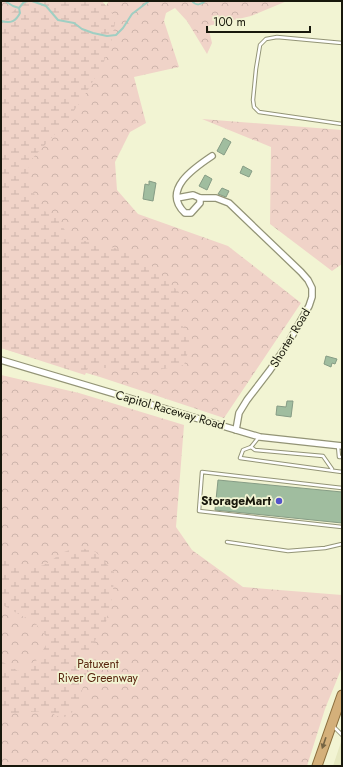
<svg xmlns="http://www.w3.org/2000/svg" width="343" height="767" font-family="Jost,sans-serif">
<style>
.built{fill:#e6e8c0}
.forest{fill:url(#forest-crowns)}
.wetland{fill:url(#wetland-marsh)}
.lines{fill:none;stroke-linecap:round;stroke-linejoin:round}
.stream{stroke:#9fcfc3;stroke-width:2}
.building{fill:#a0bd9f;stroke:#869c85}
.service-casing{stroke:#939476;stroke-width:4.5}
.minor-casing{stroke:#939476;stroke-width:8}
.trunk-casing{stroke:#8b6e3d;stroke-width:11}
.service{stroke:#fff;stroke-width:2.5}
.minor{stroke:#fff;stroke-width:5.5}
.trunk{stroke:#d4b07a;stroke-width:9}
.oneway{fill:#766443}
.poi-dot{fill:#5453ca;stroke:#f2f4d3;stroke-width:1.5}
.labels{text-anchor:middle;stroke-width:3.5;stroke-linejoin:round;paint-order:stroke}
.street-label{font-size:12px;fill:#18180c;stroke:#f2f4d3}
.poi-label{font-size:12px;font-weight:bold;fill:#18180c;stroke:#f2f4d3;text-anchor:end}
.park-label{font-size:12px;fill:#59260f;stroke:#f2f4d3}
</style>
<defs>
<pattern id="forest-crowns" width="20" height="18" patternUnits="userSpaceOnUse"><rect width="20" height="18" fill="#f0d3c8"/><path d="M2 6a3 3 0 1 1 6 0M12 15a3 3 0 1 1 6 0" fill="none" stroke="#cdb4ab"/></pattern>
<pattern id="wetland-marsh" width="20" height="14" patternUnits="userSpaceOnUse"><rect width="20" height="14" fill="#f0d3c8"/><path d="M1 5h8M5 5V1M11 12h8M15 12V8" fill="none" stroke="#cdb4ab"/></pattern>
</defs>
<rect width="100%" height="100%" fill="#f2f4d3"/>
<!-- built -->
<path class="built" d="M342,739V766H333Z"/>
<!-- forest -->
<g class="forest">
<path d="M1,1H77L99,16L109,1H287L251,16L208,26L212,43L207,54L187,21L175,8L166,13L164,21L179,67L134,77L146,123L130,132L115,162L117,190L138,214L228,246L301,303L224,418L100,377L1,348Z"/>
<path d="M202,119L342,130V264L332,271L270,224L271,147Z"/>
<path d="M1,375L79,393L184,425L176,527L192,550L243,587L342,595V667L325,709L307,766H1Z"/>
</g>
<!-- wetland -->
<g class="wetland">
<path d="M24,1H102L116,18L111,43L103,64L86,93L67,121L29,162L28,183L44,211L55,215L72,241H90L125,251L152,266L179,292V321L192,339L184,365L147,372H134L110,368H88L85,375L1,348V25L9,15Z"/>
<path d="M78,547L96,552L114,572L113,593L106,622L93,644L81,695L71,714L62,718L46,711L1,714V661L18,671L37,660L49,640L36,624L1,604V556L25,570L44,565L64,552Z"/>
</g>
<g class="lines">
<!-- stream -->
<g class="stream">
<path d="M32,1L46,6L58,20L74,23L82,29L93,33L107,36L116,35L123,28L132,14L149,1"/>
<path d="M192,1C196,6 201,5 205,1"/>
<path d="M19,8L24,2L28,1"/>
<path d="M1,21C11,24 16,21 20,13L19,8L13,6L5,1"/>
</g>
</g>
<!-- building -->
<g class="building">
<path d="M224,138L231,142L224,155L217,151Z"/>
<path d="M243,166L252,171L249,177L240,173Z"/>
<path d="M205,175L212,179L207,190L199,186Z"/>
<path d="M149,181L156,183L153,201L143,199L145,184L149,185Z"/>
<path d="M222,188L229,191L226,197L218,194Z"/>
<path d="M326,356L337,359L335,364L332,363L331,367L324,364Z"/>
<path d="M287,401H293L291,417L276,415L277,406L286,407Z"/>
<path d="M218,480L342,492V523L215,510Z"/>
</g>
<g class="lines">
<defs>
<g id="service">
<path d="M342,43L277,37L266,39L260,45L256,69L253,100L254,107L259,112L342,124"/>
<path d="M259,437L251,447L243,450L240,458L342,472"/>
<path d="M338,446L339,457H342"/>
<path d="M251,447L255,450L323,456L332,469"/>
<path d="M342,488L202,472L199,511L342,527"/>
<path d="M227,542L288,551L325,548L342,544"/>
<path d="M334,727L342,735"/>
</g>
<g id="minor">
<path d="M212,156C194,168 161,190 185,213H191L200,203V198H216L229,203L301,272L308,280L312,288V297L309,306L287,345L270,370L247,400L239,413L236,430"/>
<path d="M177,198L193,195L200,198"/>
<path d="M1,360L260,437L342,446"/>
</g>
<path id="trunk" d="M317,766L342,695"/>
</defs>
<!-- service casing -->
<use href="#service" class="service-casing"/>
<!-- minor casing -->
<use href="#minor" class="minor-casing"/>
<!-- trunk casing -->
<use href="#trunk" class="trunk-casing"/>
<!-- service -->
<use href="#service" class="service"/>
<!-- minor -->
<use href="#minor" class="minor"/>
<!-- trunk -->
<use href="#trunk" class="trunk"/>
</g>
<!-- one-way arrows -->
<defs><path id="oneway-solid" d="M-6-.8H1V-3.2L6.5 0L1 3.2V.8H-6Z"/></defs>
<use class="oneway" href="#oneway-solid" transform="translate(324 743) rotate(109)"/>
<!-- markers -->
<circle class="poi-dot" cx="279" cy="501" r="4"/>
<g class="labels">
<!-- street labels -->
<g class="street-label">
<text transform="translate(290 338) rotate(-59)" y="4">Shorter Road</text>
<text transform="translate(170 410) rotate(16)" y="4">Capitol Raceway Road</text>
</g>
<!-- poi labels -->
<g class="poi-label">
<text x="271" y="505">StorageMart</text>
</g>
<!-- park labels -->
<g class="park-label">
<text x="98" y="668">Patuxent<tspan x="98" dy="14">River Greenway</tspan></text>
</g>
</g>
<!-- border -->
<rect width="343" height="767" fill="none" stroke="#18180c" stroke-width="4"/>
<!-- scale -->
<path d="M207 26v6h103v-6" fill="none" stroke="#18180c" stroke-width="2"/>
<text x="213" y="26" font-size="12" fill="#18180c" stroke="#f2f4d3" stroke-width="3" paint-order="stroke">100 m</text>
</svg>
